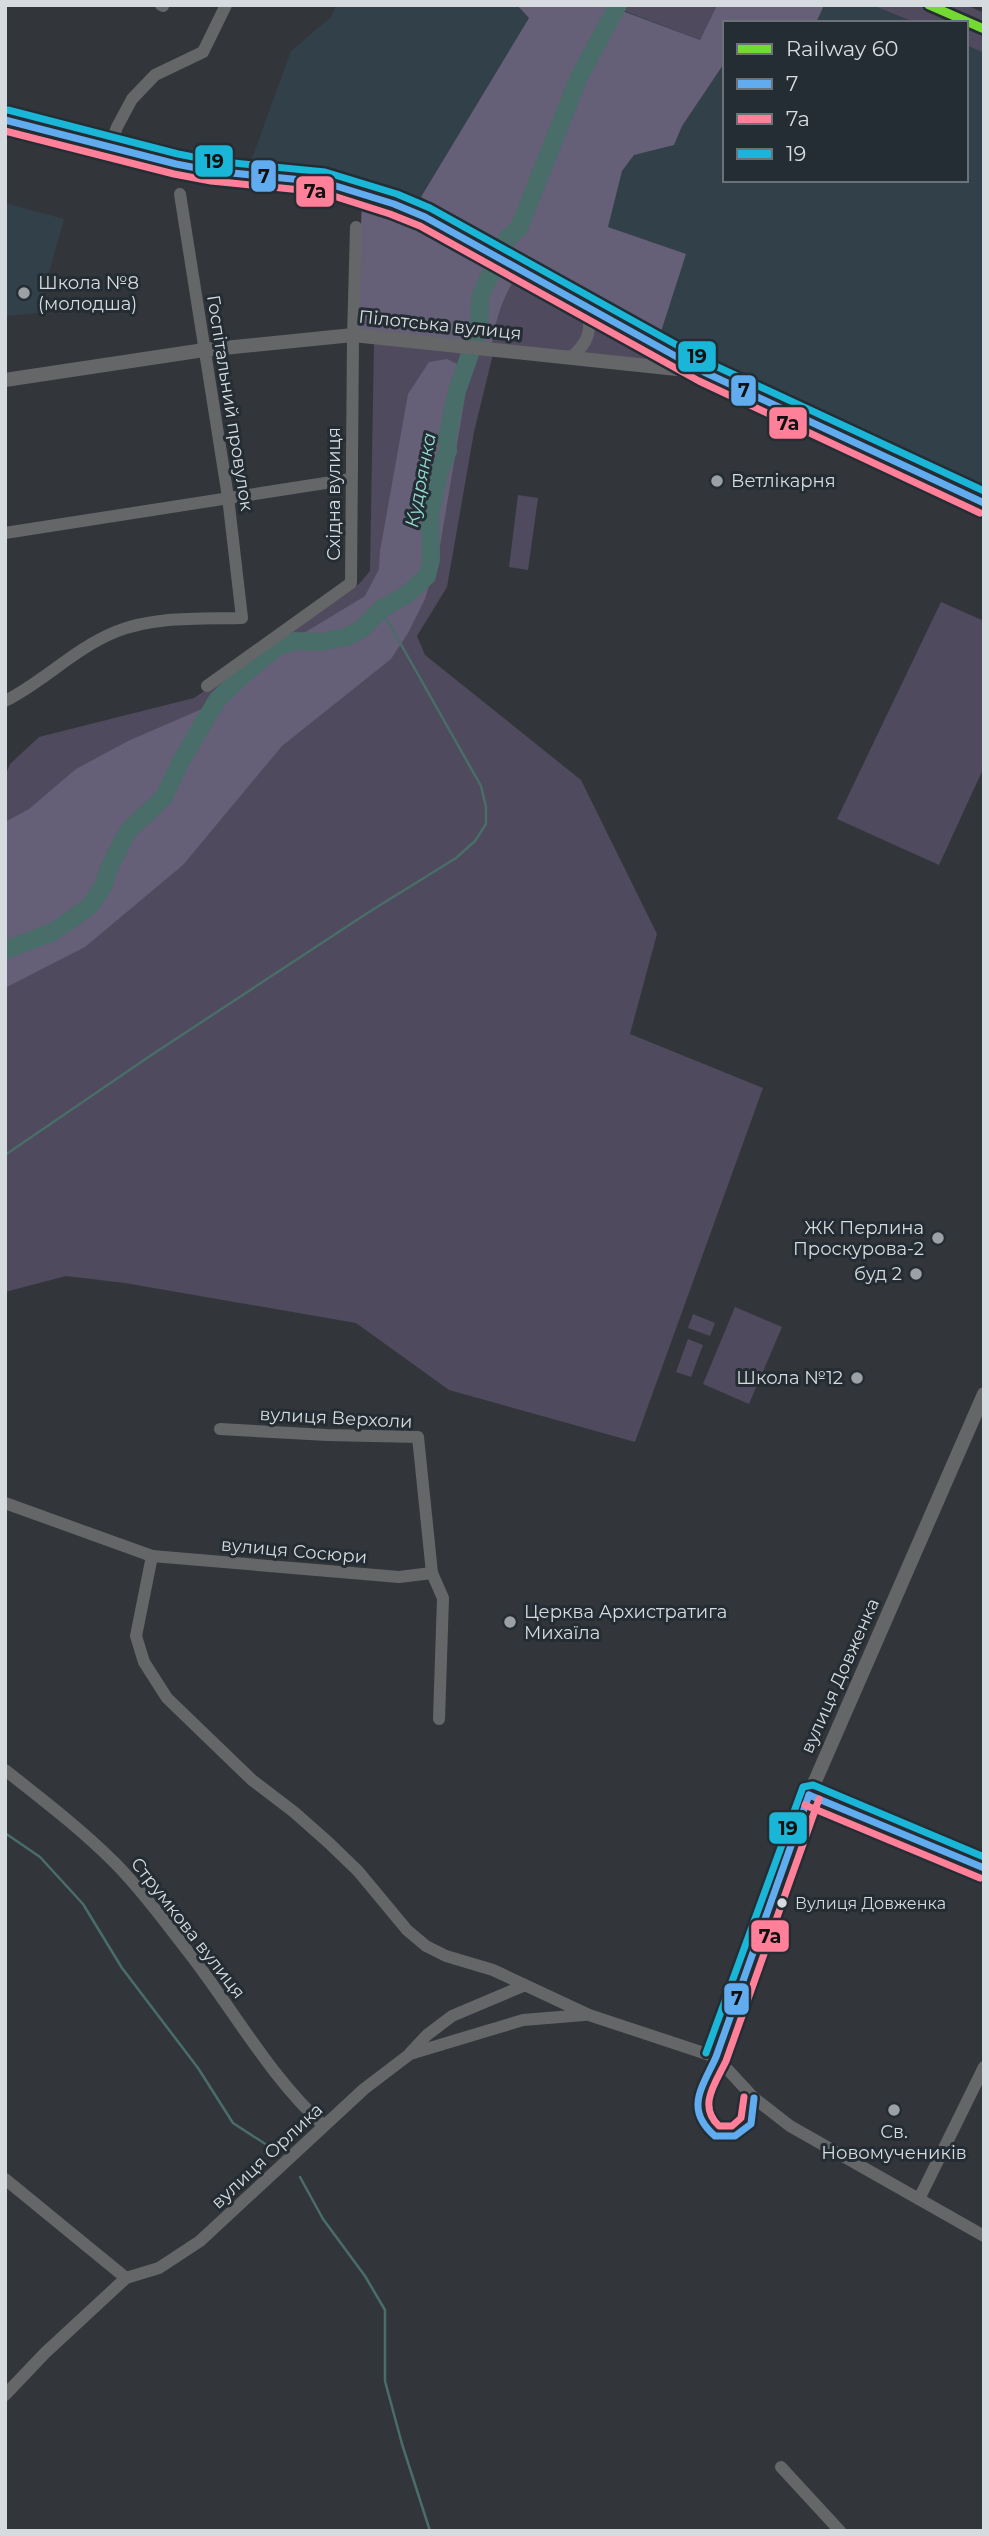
<svg xmlns="http://www.w3.org/2000/svg" width="989" height="2536" font-family="Montserrat,sans-serif">
<style>
.built{fill:#32404a}
.green{fill:#4f4a5d}
.forest{fill:#655f77}
.lines{fill:none;stroke-linecap:round;stroke-linejoin:round}
.stream{stroke:#496d68;stroke-width:2.5}
.river{stroke:#496d68;stroke-width:18}
.minor{stroke:#656668;stroke-width:12}
.tertiary{stroke:#656668;stroke-width:14}
.bus-1-casing{stroke:#252d34;stroke-width:12}
.bus-2-casing{stroke:#252d34;stroke-width:12}
.bus-3-casing{stroke:#252d34;stroke-width:12}
.bus-1{stroke:#60acee;stroke-width:7}
.bus-2{stroke:#ff8098;stroke-width:7}
.bus-3{stroke:#1ab6d8;stroke-width:7}
.rail-1-casing{stroke:#252d34;stroke-width:14}
.rail-1{stroke:#74d930;stroke-width:9}
.poi-dot{fill:#9ca1a5;stroke:#252d34;stroke-width:2.5}
.bus-dot{fill:#d5dbdf;stroke:#252d34;stroke-width:2.5}
.labels{text-anchor:middle;stroke-width:6;stroke-linejoin:round;paint-order:stroke}
.bus-label{font-size:16px;fill:#d5dbdf;stroke:#252d34;text-anchor:start}
.poi-label{font-size:18px;fill:#d5dbdf;stroke:#252d34;text-anchor:start}
.street-label{font-size:18px;fill:#d5dbdf;stroke:#252d34}
.water-label{font-size:19px;font-style:italic;fill:#92dcd2;stroke:#252d34}
.line-badge{stroke:#252d34;stroke-width:2.5}
.pale-badge-label{font-size:19px;text-anchor:middle;font-weight:bold;fill:#111}
</style>
<rect width="100%" height="100%" fill="#32363a"/>
<!-- built -->
<g class="built">
<path d="M336,5H872L916,23H725V180H966V45L984,53V498L706,368L427,213L248,169L291,51L331,17Z"/>
<path d="M5,203L64,219L38,313L5,316Z"/>
</g>
<!-- green -->
<g class="green">
<path d="M616,5H717L700,40L617,8Z"/>
<path d="M872,5H966L984,13V53L966,45V23H916Z"/>
<path d="M518,274L582,309L585,334L569,353L492,345C496,318 503,297 518,274Z"/>
<path d="M594,316L683,365L582,355Z"/>
<path d="M374,342L493,354L474,432L447,587L417,636L425,655L581,780L657,934L630,1034L763,1088L635,1442L449,1390L356,1323L125,1283L66,1276L5,1292V776L10,764L39,737L194,698L359,584L370,571Z"/>
<path d="M518,495L538,498L528,570L509,567Z"/>
<path d="M941,602L984,621V767L939,865L837,819Z"/>
<path d="M735,1307L782,1327L749,1404L703,1384Z"/>
<path d="M693,1314L715,1323L710,1336L688,1328Z"/>
<path d="M688,1339L703,1345L691,1377L676,1372Z"/>
</g>
<!-- forest -->
<g class="forest">
<path d="M517,5H616L617,9L700,40L717,5H824L816,23H725V62L682,126L674,145L634,155L622,171L608,227L686,254L658,341L523,266L477,229L421,197L529,18Z"/>
<path d="M362,198L423,221L518,274C503,297 496,318 492,345L357,331Z"/>
<path d="M447,359L461,366L465,397L439,552L425,599L408,633L391,659L282,746L183,865L85,947L5,988V822L29,809L76,769L128,741L204,708L299,636L365,596L379,569L380,551L408,394L429,362Z"/>
</g>
<g class="lines">
<!-- stream -->
<g class="stream">
<path d="M5,1155L150,1056L369,912L456,858L475,841L486,824V807L481,786L381,609"/>
<path d="M5,1833L40,1857L83,1904L122,1968L198,2068L233,2123L270,2147"/>
<path d="M300,2177L323,2219L365,2276L385,2310V2381L402,2444L430,2531"/>
</g>
<!-- river -->
<path class="river" d="M5,950L53,932L90,906L103,886L110,866L128,831L164,797L181,761L217,700L245,673L277,647L295,641L321,642L346,637L362,629L381,609L406,595L427,576L431,559L430,516L439,473L448,451L447,438L457,391L479,328L480,297L507,239L519,228L579,77L618,5"/>
<!-- minor -->
<g class="minor">
<path d="M161,5L163,6"/>
<path d="M110,147L117,127L132,99L155,75L203,52L226,5"/>
<path d="M570,358C589,343 593,329 586,307"/>
<path d="M5,533L351,479"/>
<path d="M207,686L351,583L353,338L356,227"/>
<path d="M5,701C43,682 74,649 115,632C154,616 201,619 242,618L228,497L180,194"/>
<path d="M220,1429L327,1435L418,1437L432,1573L443,1598L439,1719"/>
<path d="M5,1503L152,1556L136,1636L144,1662L167,1698L252,1780L294,1812L329,1843L358,1871L407,1930L426,1946L446,1956L493,1970L589,2015L716,2057L754,2098L790,2126L984,2236"/>
<path d="M152,1556L399,1577L432,1573"/>
<path d="M5,1770C43,1800 81,1829 115,1863C140,1888 162,1918 183,1945C231,2005 267,2074 324,2126"/>
<path d="M410,2053L427,2035L452,2016L523,1986"/>
<path d="M716,2057L809,1795"/>
<path d="M5,2179L126,2278"/>
<path d="M919,2199L984,2067"/>
<path d="M5,2395L45,2353L126,2278L159,2268L200,2241L364,2089L410,2054L523,2020L584,2015"/>
<path d="M781,2467L840,2531"/>
</g>
<!-- tertiary -->
<g class="tertiary">
<path d="M5,120L176,164L212,171L323,182L394,204L425,217L704,372L984,503"/>
<path d="M5,380L204,350L353,335L696,371"/>
<path d="M984,1394L809,1795L984,1868"/>
</g>
<defs>
<g id="bus-1">
<path d="M5,120L176,164L212,171L323,182L394,204L425,217L704,372L984,503"/>
<path d="M809,1795L984,1868"/>
<path d="M754,2098L751,2124L735,2136H715C684,2109 702,2088 716,2057L809,1795"/>
</g>
<g id="bus-2">
<path d="M5,131L174,174L211,181L321,192L390,214L420,226L699,381L980,513"/>
<path d="M805,1805L980,1878"/>
<path d="M744,2097L741,2118L732,2126H719C697,2106 716,2082 726,2061L819,1799"/>
</g>
<g id="bus-3">
<path d="M8,110L178,154L214,161L325,172L397,194L430,208L709,363L984,491"/>
<path d="M706,2053L803,1787L813,1785L984,1857"/>
</g>
</defs>
<!-- bus-1 casing -->
<use href="#bus-1" class="bus-1-casing"/>
<!-- bus-2 casing -->
<use href="#bus-2" class="bus-2-casing"/>
<!-- bus-3 casing -->
<use href="#bus-3" class="bus-3-casing"/>
<!-- bus-1 -->
<use href="#bus-1" class="bus-1"/>
<!-- bus-2 -->
<use href="#bus-2" class="bus-2"/>
<!-- bus-3 -->
<use href="#bus-3" class="bus-3"/>
<defs>
<path id="rail-1" d="M929,5L984,29"/>
</defs>
<!-- rail-1 casing -->
<use href="#rail-1" class="rail-1-casing"/>
<!-- rail-1 -->
<use href="#rail-1" class="rail-1"/>
</g>
<!-- markers -->
<g class="poi-dot">
<circle cx="24" cy="293" r="7"/>
<circle cx="717" cy="481" r="7"/>
<circle cx="938" cy="1238" r="7"/>
<circle cx="916" cy="1274" r="7"/>
<circle cx="857" cy="1378" r="7"/>
<circle cx="510" cy="1622" r="7"/>
<circle cx="894" cy="2110" r="7"/>
</g>
<circle class="bus-dot" cx="782" cy="1903" r="6"/>
<g class="labels">
<!-- bus labels -->
<g class="bus-label">
<text x="795" y="1909">Вулиця Довженка</text>
</g>
<!-- poi labels -->
<g class="poi-label">
<text x="38" y="289">Школа №8<tspan x="38" dy="21">(молодша)</tspan></text>
<text x="731" y="487">Ветлікарня</text>
<text x="924" y="1234" text-anchor="end">ЖК Перлина<tspan x="924" dy="21">Проскурова-2</tspan></text>
<text x="902" y="1280" text-anchor="end">буд 2</text>
<text x="843" y="1384" text-anchor="end">Школа №12</text>
<text x="524" y="1618">Церква Архистратига<tspan x="524" dy="21">Михаїла</tspan></text>
<text x="894" y="2138" text-anchor="middle">Св.<tspan x="894" dy="21">Новомучеників</tspan></text>
</g>
<!-- street labels -->
<g class="street-label">
<text transform="translate(440 325) rotate(6)" y="6">Пілотська вулиця</text>
<text transform="translate(230 403) rotate(81)" y="6">Госпітальний провулок</text>
<text transform="translate(334 494) rotate(-90)" y="6">Східна вулиця</text>
<text transform="translate(336 1418) rotate(3)" y="6">вулиця Верхоли</text>
<text transform="translate(294 1551) rotate(5)" y="6">вулиця Сосюри</text>
<text transform="translate(840 1676) rotate(-66)" y="6">вулиця Довженка</text>
<text transform="translate(188 1928) rotate(52)" y="6">Струмкова вулиця</text>
<text transform="translate(267 2156) rotate(-43)" y="6">вулиця Орлика</text>
</g>
<!-- water labels -->
<g class="water-label">
<text transform="translate(420 480) rotate(-79)" y="7">Кудрянка</text>
</g>
</g>
<g class="line-badge">
<rect x="194" y="144" width="40" height="34" rx="7" fill="#1ab6d8"/>
<rect x="250" y="159" width="27" height="34" rx="7" fill="#60acee"/>
<rect x="295" y="175" width="40" height="33" rx="7" fill="#ff8098"/>
<rect x="677" y="340" width="40" height="33" rx="7" fill="#1ab6d8"/>
<rect x="730" y="374" width="27" height="33" rx="7" fill="#60acee"/>
<rect x="768" y="406" width="40" height="34" rx="7" fill="#ff8098"/>
<rect x="768" y="1811" width="40" height="34" rx="7" fill="#1ab6d8"/>
<rect x="750" y="1919" width="40" height="34" rx="7" fill="#ff8098"/>
<rect x="723" y="1982" width="27" height="34" rx="7" fill="#60acee"/>
</g>
<g class="pale-badge-label">
<text x="214" y="168">19</text>
<text x="264" y="183">7</text>
<text x="315" y="198">7а</text>
<text x="697" y="363">19</text>
<text x="744" y="397">7</text>
<text x="788" y="430">7а</text>
<text x="788" y="1835">19</text>
<text x="770" y="1943">7а</text>
<text x="737" y="2005">7</text>
</g>
<!-- border -->
<rect width="989" height="2536" fill="none" stroke="#d5dbdf" stroke-width="14"/>
<!-- legend -->
<rect x="723" y="21" width="245" height="161" fill="#252d34" stroke="#6b7378" stroke-width="2"/>
<rect x="737" y="44" width="35" height="10" fill="#74d930" stroke="#6b7378" stroke-width="2"/>
<text x="786" y="56" font-size="21" fill="#d5dbdf">Railway 60</text>
<rect x="737" y="79" width="35" height="10" fill="#60acee" stroke="#6b7378" stroke-width="2"/>
<text x="786" y="91" font-size="21" fill="#d5dbdf">7</text>
<rect x="737" y="114" width="35" height="10" fill="#ff8098" stroke="#6b7378" stroke-width="2"/>
<text x="786" y="126" font-size="21" fill="#d5dbdf">7а</text>
<rect x="737" y="149" width="35" height="10" fill="#1ab6d8" stroke="#6b7378" stroke-width="2"/>
<text x="786" y="161" font-size="21" fill="#d5dbdf">19</text>
</svg>
